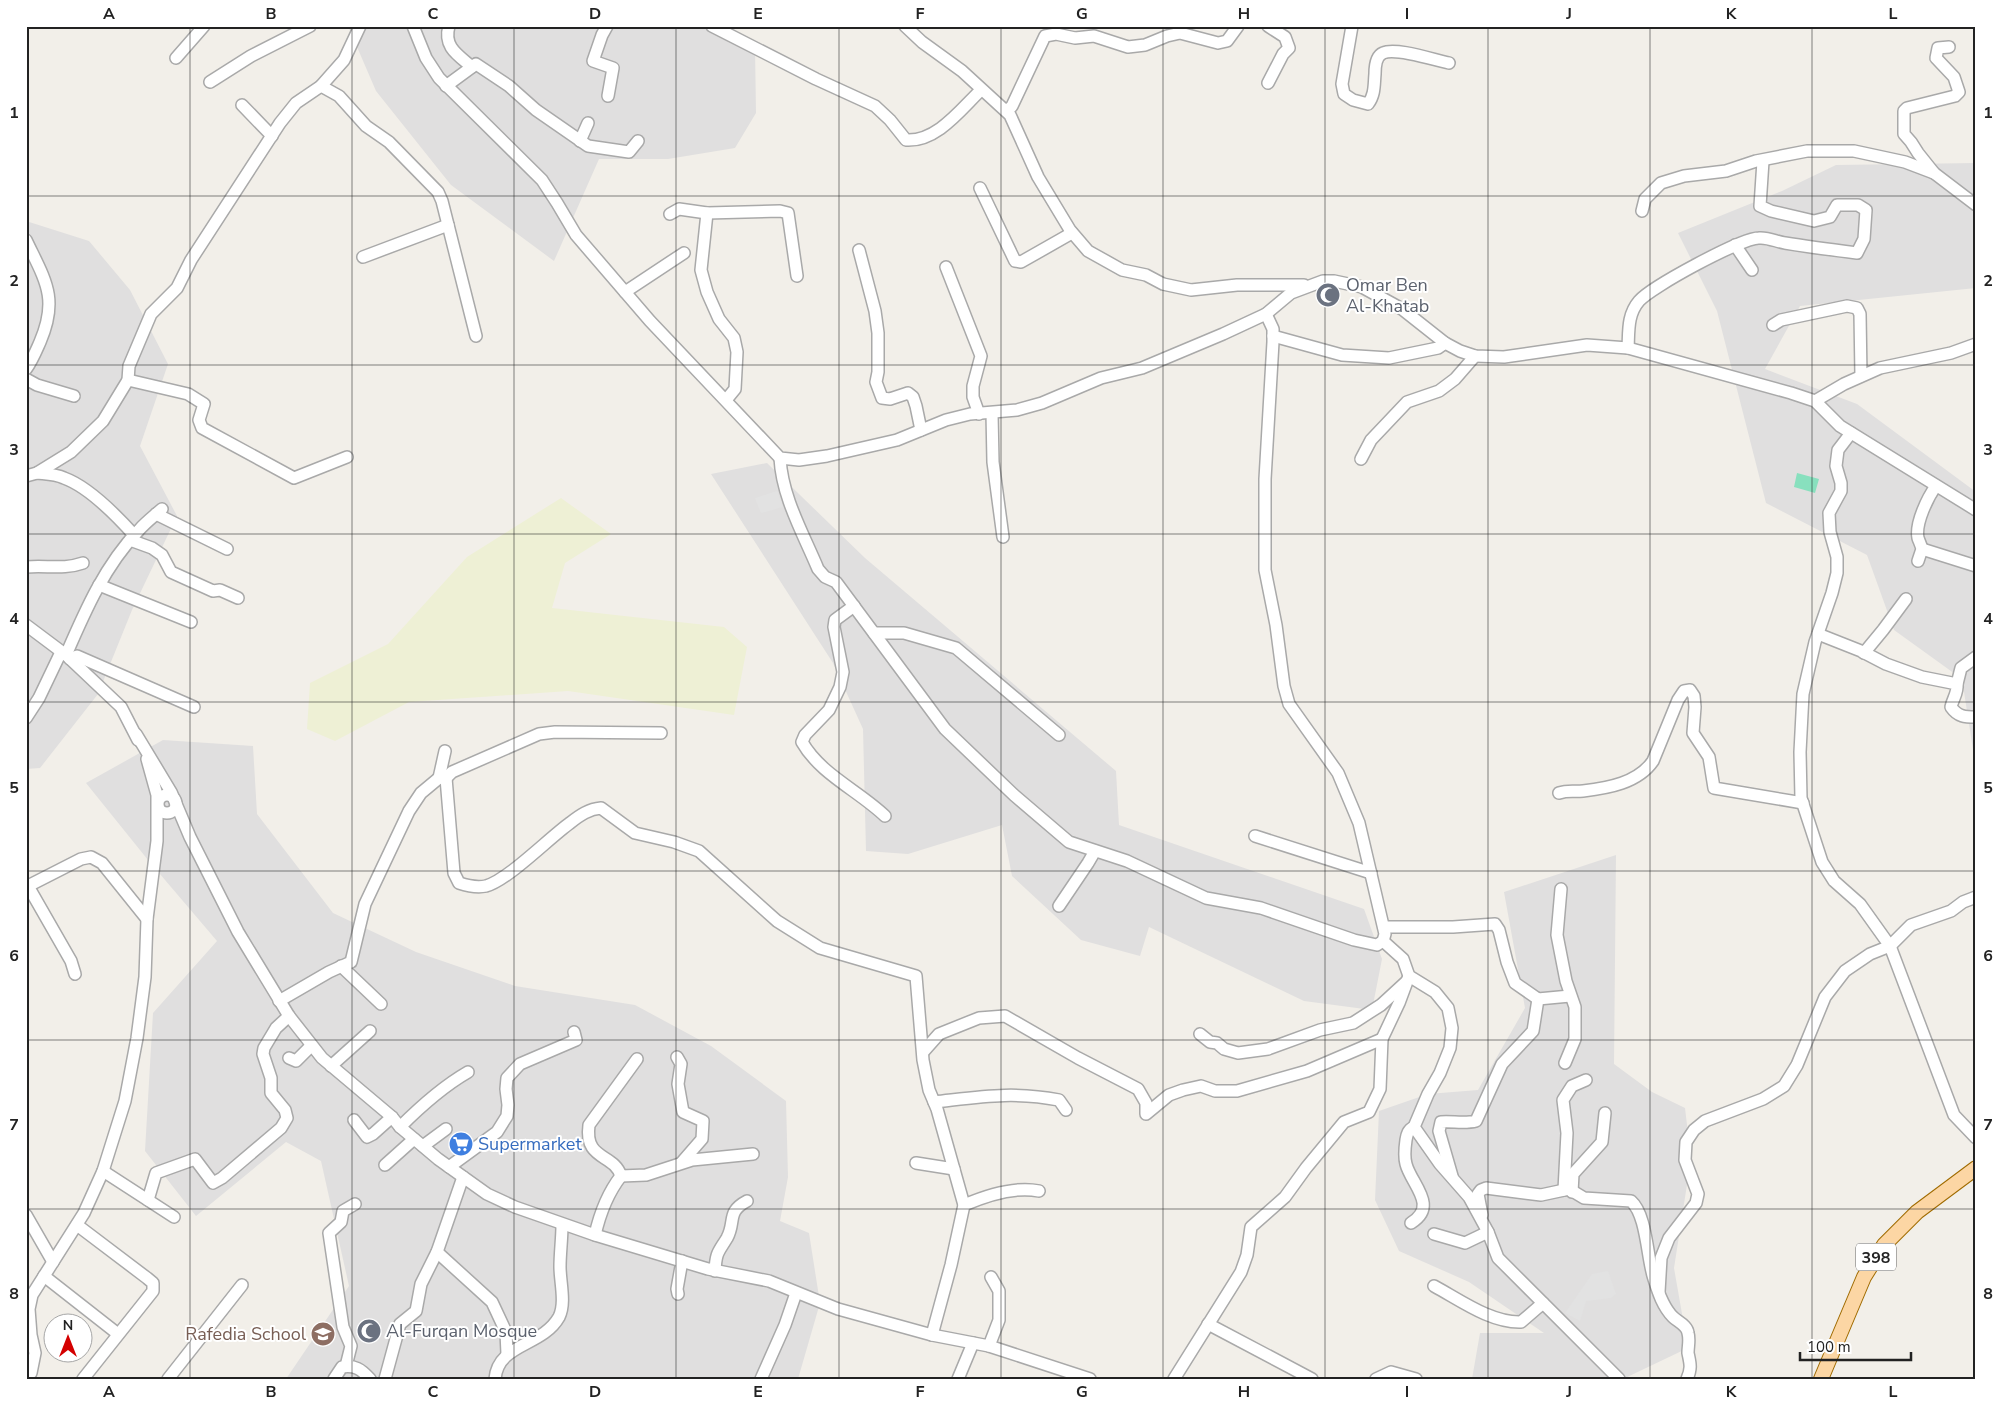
<svg xmlns="http://www.w3.org/2000/svg" width="2002" height="1405" font-family="'Nunito Sans',sans-serif">
<style>
.residential{fill:#e0dfdf}
.farmland{fill:#eef0d5}
.pitch{fill:#88e0be}
.parking{fill:#e2e2e2}
.lines{fill:none;stroke-linecap:round;stroke-linejoin:round}
.minor-casing{stroke:#a9a9a9;stroke-width:14}
.major-casing{stroke:#a06b00;stroke-width:16}
.minor{stroke:#fff;stroke-width:11}
.major{stroke:#fcd6a4;stroke-width:14}
.grid{fill:none;stroke:#222;stroke-width:1;stroke-opacity:0.55}
.labels{text-anchor:middle;stroke-width:4;stroke-linejoin:round;paint-order:stroke}
.shield{fill:#fff;stroke:#646464;stroke-width:1}
.shield-label{font-size:16px;font-weight:bold;fill:#222}
.worship-label{font-size:18px;fill:#5b616d;stroke:#fff;text-anchor:start}
.shop-label{font-size:18px;fill:#366cbe;stroke:#fff;text-anchor:start}
.education-label{font-size:18px;fill:#785e54;stroke:#fff;text-anchor:end}
.neatline{fill:none;stroke:#222;stroke-width:2}
.grid-label{font-size:16px;text-anchor:middle;font-weight:bold;fill:#222}
</style>
<rect width="100%" height="100%" fill="#f2efe9"/>
<!-- residential -->
<g class="residential">
<path d="M348,26H718L755,47L756,113L735,148L668,159H599L554,261L451,185L376,91Z"/>
<path d="M1976,163V288L1800,306L1765,369L1857,404L1976,492V769L1962,679L1894,630L1867,555L1766,503L1717,311L1678,233L1782,191L1836,165Z"/>
<path d="M26,221L89,241L130,290L168,364L140,446L177,516L132,610L98,694L40,768L26,769Z"/>
<path d="M767,463L865,558L1116,771L1119,825L1364,909L1382,959L1372,1010L1304,1001L1149,927L1140,956L1081,940L1012,876L1002,825L908,854L866,851L863,729L833,663L711,474Z"/>
<path d="M163,740L253,746L257,814L333,913L416,952L515,986L635,1005L711,1046L786,1101L788,1177L780,1221L809,1233L820,1303L798,1379H286L349,1286L321,1161L286,1142L196,1216L145,1151L153,1013L217,941L148,860L86,783Z"/>
<path d="M1616,855L1614,1064L1652,1092L1685,1108L1691,1159L1674,1268L1688,1348L1623,1379H1472L1480,1333H1544L1469,1282L1399,1251L1375,1200L1379,1111L1428,1094L1478,1090L1525,1008L1504,892Z"/>
</g>
<!-- farmland -->
<path class="farmland" d="M561,498L611,534L565,563L552,608L724,627L747,647L734,715L568,691L409,702L335,741L307,729L310,683L388,644L467,557Z"/>
<!-- pitch -->
<path class="pitch" d="M1797,473L1819,479L1815,493L1794,487Z"/>
<!-- parking -->
<g class="parking">
<path d="M777,491L783,507L761,513L755,498Z"/>
<path d="M1608,1271L1616,1294L1611,1298L1586,1301L1580,1321L1565,1313L1592,1274Z"/>
</g>
<g class="lines">
<defs>
<g id="minor">
<path d="M413,26L426,58L439,78L542,180L557,203L576,235L650,321L780,458L799,460L827,456L897,440L946,420L970,414L1017,410L1042,403L1101,378L1142,368L1223,334L1266,314L1291,293L1323,281H1334L1362,287L1402,309L1445,343L1460,351L1475,356L1504,357L1587,345L1628,348L1791,393L1815,401L1840,426L1976,510"/>
<path d="M449,26C443,47 458,55 472,67"/>
<path d="M607,26L602,35L593,61L613,68L608,96"/>
<path d="M712,26L816,79L875,106L890,120L906,140C937,142 961,109 981,90"/>
<path d="M905,26L922,42L962,71L1010,115L1038,177L1070,230L1088,251L1122,270L1146,275L1163,284L1191,290L1237,285H1304"/>
<path d="M1268,26L1285,37L1289,48L1283,54L1268,83"/>
<path d="M1352,26L1342,84L1344,94L1353,100L1368,104C1375,95 1374,85 1375,74C1375,67 1376,56 1383,53C1396,47 1434,60 1449,63"/>
<path d="M1949,47L1938,48L1936,58L1954,77L1959,92L1955,96L1907,108L1904,111V134L1911,142L1918,153L1934,173L1976,205"/>
<path d="M176,58L204,26"/>
<path d="M210,82L251,56L310,26"/>
<path d="M321,86L339,96L366,126L389,142L438,192L442,201L476,336"/>
<path d="M446,86L476,64L509,86L536,110L588,146L629,152L638,141"/>
<path d="M242,105L272,136"/>
<path d="M1007,111L1012,106L1045,36L1056,34L1075,38L1094,36L1128,47L1145,45L1167,36L1180,33L1218,43L1227,41L1238,26"/>
<path d="M580,141L588,123"/>
<path d="M980,188L1015,261L1021,262L1072,233"/>
<path d="M1642,211L1645,199L1661,183L1684,176L1726,171L1756,161L1807,151H1854L1905,162L1934,173"/>
<path d="M707,213L701,270L707,292L719,319L734,338L737,352L735,389L726,400"/>
<path d="M670,214L679,209L707,213L780,211L788,213L797,276"/>
<path d="M26,240C45,280 59,298 40,342C36,351 32,361 26,369"/>
<path d="M1735,245L1752,270"/>
<path d="M859,250L875,311L878,333V372L876,382L882,398L890,399L908,393L913,397L916,406L921,430"/>
<path d="M363,257L448,225"/>
<path d="M946,267L981,356L973,386V397L979,414"/>
<path d="M625,292L684,253"/>
<path d="M1773,325L1781,320L1847,306L1857,308L1860,314L1861,376"/>
<path d="M1273,336L1342,355L1389,358L1438,348L1445,343"/>
<path d="M1628,348C1629,332 1627,315 1639,301C1651,287 1741,238 1759,238C1768,237 1777,242 1785,243C1809,247 1833,250 1857,253L1864,239L1866,210L1858,205H1837L1830,217L1814,221L1771,211L1760,206L1763,161"/>
<path d="M26,379L37,385L74,396"/>
<path d="M128,380L188,394L204,404L199,420L202,428L294,478L347,457"/>
<path d="M1815,401L1844,384L1880,368L1951,353L1976,344"/>
<path d="M992,413L993,462L1003,537"/>
<path d="M1851,433L1838,450L1836,466L1841,483V491L1829,513L1830,532L1837,557V573L1832,593L1815,642L1803,694L1800,752L1801,798L1822,862L1834,881L1860,904L1890,946L1954,1115L1976,1138"/>
<path d="M780,458C782,497 803,533 818,569L825,577L836,582L945,729L1014,795L1069,842L1127,861L1206,898L1261,908L1354,940L1377,945L1383,941L1385,934L1359,823L1338,773L1289,704L1284,686L1276,625L1265,570V479L1273,342V329L1266,314"/>
<path d="M1361,459L1371,440L1407,402L1439,391L1455,379L1475,356"/>
<path d="M37,473C45,474 55,474 64,478C89,487 116,515 134,535"/>
<path d="M26,476L37,473L71,452L103,421L128,380L129,366L151,314L177,288L191,260L280,123L296,103L321,86L344,60L360,26"/>
<path d="M156,514L227,549"/>
<path d="M130,540L152,548L162,555L171,572L213,591L220,590L238,598"/>
<path d="M1922,549L1976,566"/>
<path d="M1918,561L1922,549C1921,545 1919,541 1918,538C1915,523 1928,497 1936,486"/>
<path d="M26,567C47,565 63,570 83,563"/>
<path d="M99,585L191,622"/>
<path d="M854,606L835,620L834,627L843,672L840,687L829,710L805,735L802,742C820,774 859,791 885,816"/>
<path d="M26,625L66,655L121,707L138,740"/>
<path d="M874,633H904L956,648L1059,735"/>
<path d="M1818,634L1861,651L1886,664L1922,677L1957,684C1958,693 1953,698 1951,707C1958,717 1965,717 1976,717"/>
<path d="M1864,653L1883,630L1906,599"/>
<path d="M66,655C85,611 105,565 139,530C146,522 154,516 162,509"/>
<path d="M70,659L77,656L194,707"/>
<path d="M1957,684L1961,668L1976,657"/>
<path d="M26,718L39,698L61,652"/>
<path d="M136,734L171,792L190,837L238,932L289,1016L322,1058L392,1117L400,1127L438,1159L487,1194L515,1207L595,1235L708,1269L769,1281L838,1309L932,1335L989,1346L1090,1379"/>
<path d="M439,778L445,751"/>
<path d="M446,778L454,873L459,883C468,886 476,888 486,886C508,880 549,838 570,823C580,815 589,809 601,808L635,833L674,842L699,851L777,921L820,948L916,976L923,1060L929,1090L937,1109L964,1205L951,1265L932,1335"/>
<path d="M1559,793C1568,790 1574,792 1583,791C1608,788 1638,783 1653,761L1678,700L1684,691L1690,690L1694,696L1695,707L1693,733L1709,757L1714,788L1803,803"/>
<circle cx="167" cy="804" r="9"/>
<path d="M1255,836L1371,873"/>
<path d="M28,886L71,961L75,974"/>
<path d="M26,887L81,859L91,857L102,863L147,919"/>
<path d="M1561,889L1557,935L1566,981L1575,1007V1039L1565,1063"/>
<path d="M1059,906L1088,863L1095,851"/>
<path d="M1384,927H1453L1495,924L1499,930L1507,962L1515,983L1538,999L1570,996"/>
<path d="M1383,941L1403,959L1409,976L1435,992L1448,1008L1452,1028L1450,1048L1440,1073L1428,1094L1414,1127L1440,1164L1469,1197L1488,1232L1498,1258L1619,1379"/>
<path d="M341,966L381,1004"/>
<path d="M279,1001L329,972L351,962L365,904L409,811L421,793L439,778H446L452,772L539,734L555,732L661,733"/>
<path d="M1200,1034L1210,1042L1217,1043L1224,1049L1238,1053L1268,1049L1320,1030L1353,1023L1381,1005L1406,982"/>
<path d="M923,1052L939,1034L979,1018L1005,1016L1078,1058L1138,1089L1146,1103V1114L1169,1095L1183,1090L1201,1086L1215,1091H1237L1307,1071L1382,1039"/>
<path d="M677,1057L681,1064L678,1084L683,1112L703,1121L702,1139L682,1162"/>
<path d="M289,1058L296,1061L311,1046"/>
<path d="M331,1066L370,1031"/>
<path d="M934,1102C980,1097 1013,1091 1059,1100L1066,1110"/>
<path d="M354,1120L367,1137L373,1134L392,1117"/>
<path d="M400,1127C421,1106 442,1087 468,1072"/>
<path d="M423,1146L446,1129"/>
<path d="M916,1163L954,1169"/>
<path d="M385,1165L414,1139"/>
<path d="M449,1167L497,1132L507,1116L508,1105L506,1089L507,1078L520,1064L576,1040L574,1032"/>
<path d="M103,1171L174,1217"/>
<path d="M621,1176L646,1175L692,1160L753,1154"/>
<path d="M1452,1176L1439,1131L1441,1122C1452,1121 1465,1124 1476,1121L1502,1064L1533,1031L1538,999"/>
<path d="M1564,1190L1567,1133L1563,1100L1572,1086L1586,1080"/>
<path d="M1572,1192L1573,1174L1602,1142L1605,1113"/>
<path d="M148,1200L156,1173L195,1159L213,1183L222,1178L281,1128L287,1118L285,1110L271,1093V1078L263,1054L264,1048L276,1028L289,1016"/>
<path d="M964,1205C985,1196 1015,1186 1039,1191"/>
<path d="M26,1215L53,1262"/>
<path d="M1482,1215L1478,1194L1481,1190L1486,1188L1541,1195L1569,1189L1584,1198L1631,1201C1647,1215 1647,1259 1654,1279C1658,1292 1663,1307 1673,1317C1678,1322 1687,1325 1688,1333C1690,1340 1688,1346 1688,1353C1690,1363 1692,1368 1687,1379"/>
<path d="M1411,1223C1439,1206 1411,1184 1406,1164C1404,1157 1405,1147 1406,1140C1407,1134 1408,1130 1414,1127"/>
<path d="M77,1225L147,1278L153,1283V1291L83,1379"/>
<path d="M1434,1234L1465,1243L1488,1232"/>
<path d="M595,1235C600,1213 607,1194 621,1176C614,1153 584,1161 589,1125L637,1059"/>
<path d="M437,1252L492,1302L506,1332L507,1354"/>
<path d="M715,1271C716,1252 718,1253 727,1238C736,1222 726,1212 747,1201"/>
<path d="M44,1276L118,1334"/>
<path d="M1434,1286C1460,1300 1491,1323 1521,1322L1543,1303"/>
<path d="M1659,1292L1661,1258L1669,1238L1696,1203L1698,1194L1685,1160L1686,1142L1694,1130L1705,1121L1763,1099L1784,1086L1797,1065L1825,997L1845,971L1870,954L1890,946L1911,925L1951,911L1963,902L1976,897"/>
<path d="M678,1294L677,1289L682,1261"/>
<path d="M1208,1324L1312,1379"/>
<path d="M989,1346L999,1320V1291L991,1277"/>
<path d="M349,1366L347,1362L351,1346L343,1327L329,1233L341,1222L343,1211L355,1204"/>
<path d="M31,1373L35,1353L31,1335L29,1309L32,1295L84,1213L103,1171L125,1101L137,1038L145,977L147,919L157,841V795L147,759"/>
<path d="M168,1379L242,1285"/>
<path d="M334,1379L342,1367C355,1365 361,1369 370,1379"/>
<path d="M385,1379L400,1324L416,1311L421,1284L437,1252L463,1177"/>
<path d="M495,1379C498,1343 542,1347 559,1317C566,1303 560,1282 560,1267C560,1253 562,1239 562,1225"/>
<path d="M761,1379L785,1325L796,1293"/>
<path d="M958,1379L973,1343"/>
<path d="M1174,1379L1241,1272L1247,1255L1251,1227L1285,1197L1306,1168L1344,1122L1369,1112L1380,1089L1382,1039L1399,1003L1409,976"/>
<path d="M1376,1379L1391,1372L1416,1379"/>
</g>
<path id="major" d="M1821,1379L1864,1277L1884,1245L1917,1212L1976,1168"/>
</defs>
<!-- minor casing -->
<use href="#minor" class="minor-casing"/>
<!-- major casing -->
<use href="#major" class="major-casing"/>
<!-- minor -->
<use href="#minor" class="minor"/>
<!-- major -->
<use href="#major" class="major"/>
</g>
<!-- grid -->
<path class="grid" d="M190,26V1379M352,26V1379M514,26V1379M676,26V1379M839,26V1379M1001,26V1379M1163,26V1379M1325,26V1379M1488,26V1379M1650,26V1379M1812,26V1379M26,196H1976M26,365H1976M26,534H1976M26,702H1976M26,871H1976M26,1040H1976M26,1209H1976"/>
<!-- icons -->
<defs>
<symbol id="mosque-disc" viewBox="-11 -11 22 22"><circle r="9.5" fill="#6b7280" stroke="#fff"/><path d="M3.5-4.9A6 6 0 1 0 3.5 4.9A5 5 0 1 1 3.5-4.9Z" fill="#fff"/></symbol>
<symbol id="supermarket-disc" viewBox="-11 -11 22 22"><circle r="9.5" fill="#3f7fe0" stroke="#fff"/><path d="M-6-5.5h2.5l.6 2H6L4.5 2H-2.5L-4.4-4H-6ZM-1.5 3.2a1.3 1.3 0 1 0 .1 0ZM3 3.2a1.3 1.3 0 1 0 .1 0Z" fill="#fff"/></symbol>
<symbol id="school-disc" viewBox="-11 -11 22 22"><circle r="9.5" fill="#8d6e63" stroke="#fff"/><path d="M0-5L7-2L0 1L-7-2ZM-4 1L0 2.5L4 1V4Q0 6-4 4Z" fill="#fff"/></symbol>
</defs>
<g fill-rule="evenodd">
<use href="#mosque-disc" x="1314" y="281" width="28" height="28"/>
<use href="#supermarket-disc" x="447" y="1130" width="28" height="28"/>
<use href="#mosque-disc" x="355" y="1317" width="28" height="28"/>
<use href="#school-disc" x="309" y="1320" width="28" height="28"/>
</g>
<g class="labels">
<!-- shield labels -->
<rect class="shield" x="1856" y="1243.5" width="40" height="27" rx="4"/>
<g class="shield-label">
<text x="1876" y="1263">398</text>
</g>
<!-- worship labels -->
<g class="worship-label">
<text x="1346" y="291">Omar Ben<tspan x="1346" dy="21">Al-Khatab</tspan></text>
<text x="386" y="1337">Al-Furqan Mosque</text>
</g>
<!-- shop labels -->
<g class="shop-label">
<text x="478" y="1150">Supermarket</text>
</g>
<!-- education labels -->
<g class="education-label">
<text x="306" y="1340">Rafedia School</text>
</g>
</g>
<!-- border -->
<rect width="2002" height="1405" fill="none" stroke="#ffffff" stroke-width="55"/>
<!-- north arrow -->
<g transform="translate(68 1338)"><circle r="24" fill="#ffffff" stroke="#a7a7a7"/>
<path d="M0-4L9 19L0 12L-9 19Z" fill="#d40000"/>
<text y="-8" font-size="14" font-weight="bold" text-anchor="middle" fill="#222222">N</text>
</g>
<!-- scale -->
<path d="M1800 1352v8h111v-8" fill="none" stroke="#222222" stroke-width="2.5"/>
<text x="1807" y="1352" font-size="15" fill="#222222" stroke="#ffffff" stroke-width="4" paint-order="stroke">100 m</text>
<rect x="28" y="28" width="1946" height="1350" class="neatline"/>
<g class="grid-label">
<text x="109" y="19">A</text>
<text x="271" y="19">B</text>
<text x="433" y="19">C</text>
<text x="595" y="19">D</text>
<text x="758" y="19">E</text>
<text x="920" y="19">F</text>
<text x="1082" y="19">G</text>
<text x="1244" y="19">H</text>
<text x="1407" y="19">I</text>
<text x="1569" y="19">J</text>
<text x="1731" y="19">K</text>
<text x="1893" y="19">L</text>
<text x="14" y="118">1</text>
<text x="1988" y="118">1</text>
<text x="14" y="286">2</text>
<text x="1988" y="286">2</text>
<text x="14" y="455">3</text>
<text x="1988" y="455">3</text>
<text x="14" y="624">4</text>
<text x="1988" y="624">4</text>
<text x="14" y="793">5</text>
<text x="1988" y="793">5</text>
<text x="14" y="961">6</text>
<text x="1988" y="961">6</text>
<text x="14" y="1130">7</text>
<text x="1988" y="1130">7</text>
<text x="14" y="1299">8</text>
<text x="1988" y="1299">8</text>
<text x="109" y="1397">A</text>
<text x="271" y="1397">B</text>
<text x="433" y="1397">C</text>
<text x="595" y="1397">D</text>
<text x="758" y="1397">E</text>
<text x="920" y="1397">F</text>
<text x="1082" y="1397">G</text>
<text x="1244" y="1397">H</text>
<text x="1407" y="1397">I</text>
<text x="1569" y="1397">J</text>
<text x="1731" y="1397">K</text>
<text x="1893" y="1397">L</text>
</g>
</svg>
